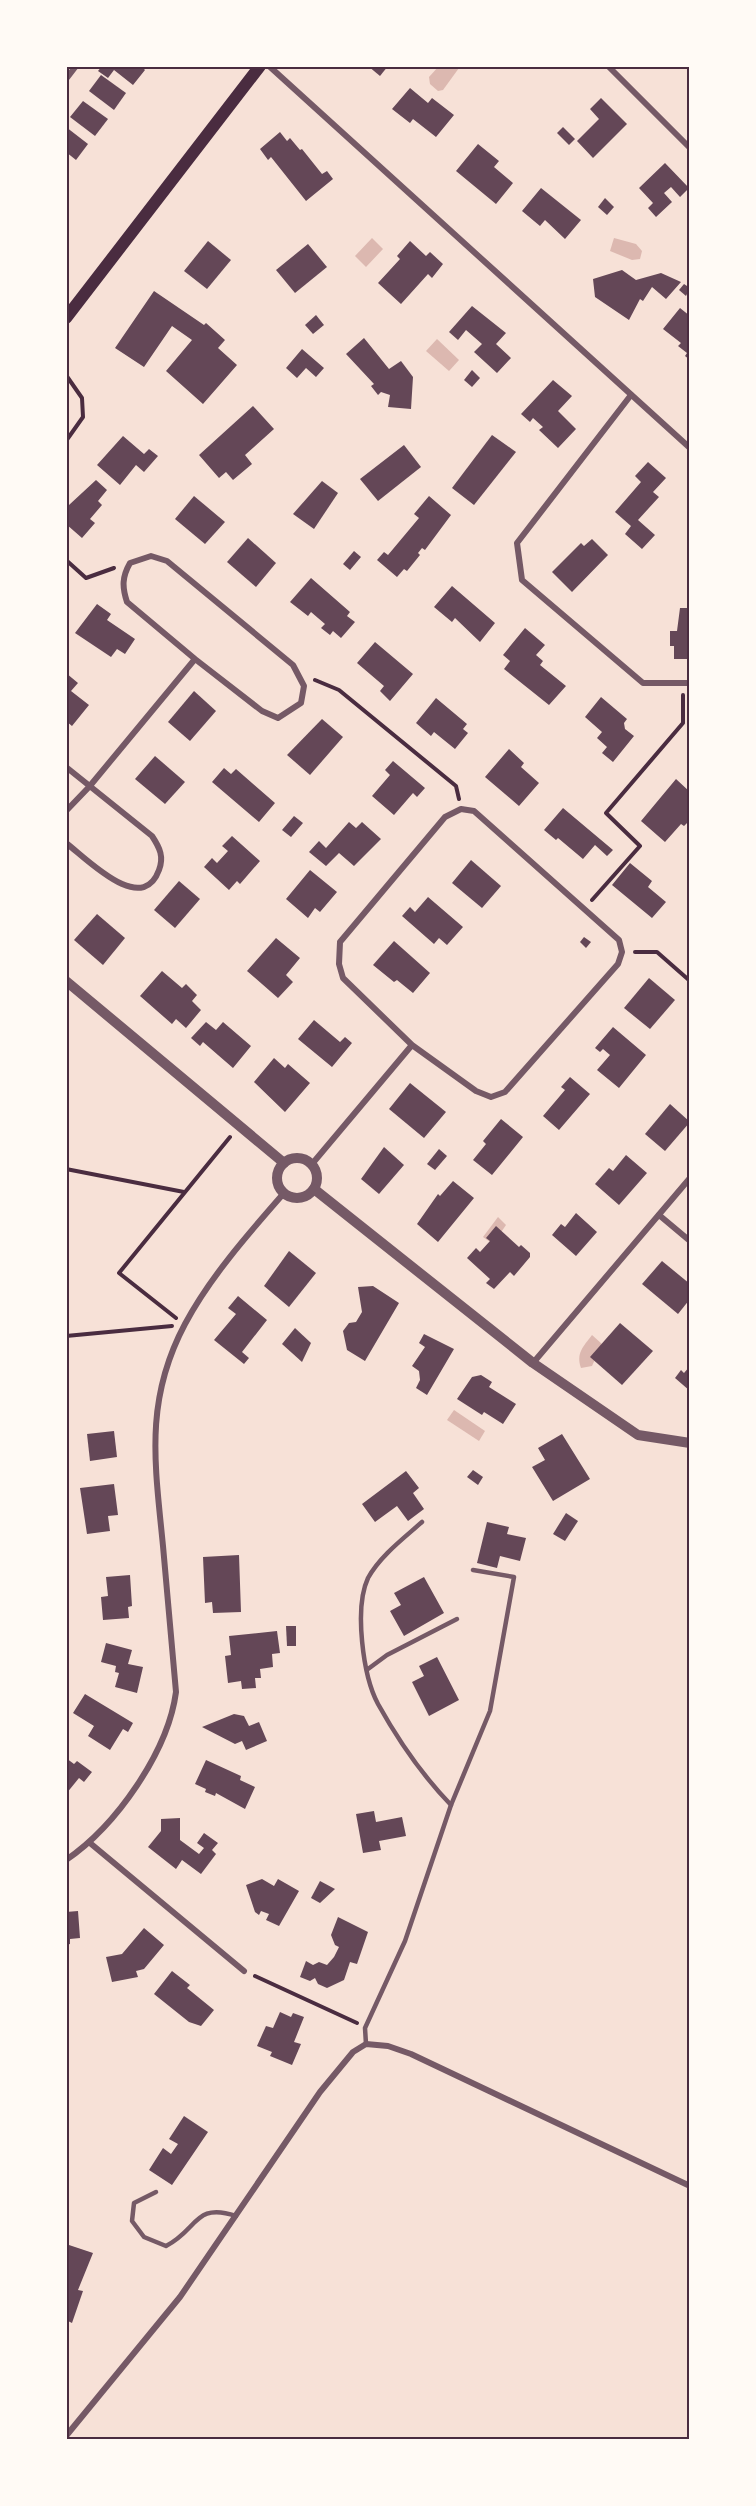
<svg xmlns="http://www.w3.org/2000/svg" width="756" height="2506" font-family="Karla,sans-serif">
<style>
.water{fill:#dcb8b0}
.building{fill:#644757}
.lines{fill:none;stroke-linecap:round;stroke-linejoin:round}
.path{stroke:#4a2c40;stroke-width:4}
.service{stroke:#755966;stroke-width:4.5}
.minor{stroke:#755966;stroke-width:6}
.tertiary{stroke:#755966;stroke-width:10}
.secondary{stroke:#4a2c40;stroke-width:12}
.neatline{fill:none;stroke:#4a2c40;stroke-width:2}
</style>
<rect width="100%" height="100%" fill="#f7e1d7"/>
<!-- water -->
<g class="water">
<path d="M439,66L459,68L443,90L438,91L430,84L429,77Z"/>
<path d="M372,238L383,249L366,267L355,256Z"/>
<path d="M614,238L636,244L642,251L640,259L632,260L610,251Z"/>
<path d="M437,339L459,360L449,371L426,351Z"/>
<path d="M498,1217L506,1225L493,1244L483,1237Z"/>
<path d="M592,1335L602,1344L592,1366L581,1368C576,1353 583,1347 592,1335Z"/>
<path d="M454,1410L485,1431L479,1441L447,1420Z"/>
</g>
<!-- building -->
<g class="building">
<path d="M102,66H141L145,70L133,85L114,70L108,78L98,71Z"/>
<path d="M368,66H388L380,76Z"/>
<path d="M101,75L126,93L114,110L89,91Z"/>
<path d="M410,88L428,103L432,98L454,115L436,137L413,119L410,123L392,109Z"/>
<path d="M601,98L627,124L593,158L577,141L599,119L590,109Z"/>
<path d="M83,101L108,119L95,136L70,117Z"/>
<path d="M66,127L88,144L76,160L66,152Z"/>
<path d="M563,127L575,139L569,145L557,133Z"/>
<path d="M280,132L287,141L290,138L300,150L302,149L322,174L327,171L333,179L306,201L271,157L268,160L260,149Z"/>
<path d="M478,144L499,161L494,167L513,183L496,204L456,171Z"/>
<path d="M665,163L689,188L680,197L671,187L664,193L672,202L656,217L648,208L653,203L639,188Z"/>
<path d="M541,188L581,220L565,239L545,220L540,226L522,211Z"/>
<path d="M605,198L614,207L607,215L598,207Z"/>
<path d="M208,241L231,260L207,289L184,271Z"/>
<path d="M410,241L426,256L430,252L443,264L432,278L428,274L401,304L378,283L400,259L397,256Z"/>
<path d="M308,244L327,267L295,293L276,270Z"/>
<path d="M622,270L636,280L661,273L681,282L666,299L652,287L643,301L640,299L629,320L595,297L593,279Z"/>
<path d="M684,284L690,288L686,296L679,290Z"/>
<path d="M154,291L204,325L206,323L225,340L218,348L237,365L203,404L166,371L192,340L172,326L144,367L115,348Z"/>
<path d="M472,306L506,333L496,344L511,358L497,373L474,352L482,344L466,330L458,340L449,332Z"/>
<path d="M680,308L690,316V360L685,356L687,353L678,346L681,343L663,329Z"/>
<path d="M316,315L324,325L313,334L305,325Z"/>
<path d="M364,338L389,369L401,361L413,377L411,409L388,407L390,395L381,392L378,395L371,386L374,384L346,354Z"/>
<path d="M302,349L324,368L316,377L306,368L297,378L286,368Z"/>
<path d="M472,370L480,378L472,387L464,380Z"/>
<path d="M553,380L572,396L558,411L576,429L558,448L539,430L543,427L533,418L530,422L521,414Z"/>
<path d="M253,406L274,429L245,455L252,464L233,480L226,472L219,478L199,455Z"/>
<path d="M492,435L516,452L474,505L452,488Z"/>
<path d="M123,436L144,454L149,449L158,456L144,472L136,465L120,485L97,465Z"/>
<path d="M404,445L421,467L378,501L360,479Z"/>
<path d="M648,462L666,478L653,492L659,497L638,520L655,535L642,549L625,534L631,526L615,512L641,482L635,476Z"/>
<path d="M96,480L107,490L98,501L102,505L90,519L95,523L82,538L66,524V503L69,505Z"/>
<path d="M322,481L338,493L314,529L293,514Z"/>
<path d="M194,496L225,522L205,544L175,519Z"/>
<path d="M429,496L451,515L425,550L422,548L418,553L420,555L407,571L404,569L397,577L377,560L384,552L388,555L419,518L414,514Z"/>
<path d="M248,538L276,563L256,587L227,562Z"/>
<path d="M592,539L608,555L572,592L552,572L581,543L584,546Z"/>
<path d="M354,551L361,557L350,570L343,564Z"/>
<path d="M311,578L350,612L347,616L355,622L341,638L333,631L330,635L321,628L325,624L311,612L308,616L290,602Z"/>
<path d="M452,586L495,623L480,642L455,618L452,622L434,607Z"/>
<path d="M97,604L111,614L107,620L135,639L125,654L117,649L111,657L75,633Z"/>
<path d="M680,608H690V659H674V646H670V631H677Z"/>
<path d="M525,628L545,645L536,655L543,661L540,665L566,686L549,705L504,669L510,661L503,655Z"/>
<path d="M375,642L413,674L390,701L380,691L384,686L357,663Z"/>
<path d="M66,673L78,683L71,691L89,705L72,726L66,721Z"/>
<path d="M194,691L216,711L190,741L168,722Z"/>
<path d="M601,697L627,719L624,723L625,729L634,736L613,762L602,753L607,747L597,738L602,732L585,717Z"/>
<path d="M436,698L467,724L463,729L468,733L455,749L434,732L431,736L416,723Z"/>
<path d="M322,719L343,737L310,775L287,755Z"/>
<path d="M509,749L524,763L521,767L539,783L519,806L485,777Z"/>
<path d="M155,756L185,782L165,804L135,779Z"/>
<path d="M393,761L425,788L417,797L413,793L394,815L372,796L390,775L385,770Z"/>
<path d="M224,768L231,774L236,769L275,803L259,822L212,782Z"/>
<path d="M676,779L690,792V820L684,826L681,824L665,842L641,821Z"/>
<path d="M563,808L613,850L607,856L595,845L583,859L558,838L556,840L544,830Z"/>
<path d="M294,816L303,823L291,837L282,830Z"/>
<path d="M349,822L356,828L362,822L381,839L354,866L339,853L326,866L309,852L319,841L326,848Z"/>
<path d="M232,836L260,861L240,884L237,881L229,890L204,867L212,858L217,863L228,851L222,846Z"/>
<path d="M471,860L501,886L482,908L452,883Z"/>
<path d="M630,863L652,881L648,887L666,902L652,918L612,885Z"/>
<path d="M310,870L337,892L320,912L315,908L308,918L286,899Z"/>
<path d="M179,881L200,899L175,928L154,910Z"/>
<path d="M428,897L463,927L447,945L439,938L434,944L402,916L410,907L415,912Z"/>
<path d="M97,914L125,938L103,965L74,940Z"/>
<path d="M584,937L591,942L586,948L580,942Z"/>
<path d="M276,938L300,958L286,975L293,982L278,998L247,971Z"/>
<path d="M394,941L430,973L413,993L397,980L394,982L373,965Z"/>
<path d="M162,971L182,988L186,984L197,995L192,1001L201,1010L186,1028L176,1019L172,1024L140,996Z"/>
<path d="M649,978L675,1000L650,1029L624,1008Z"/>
<path d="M314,1020L340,1042L345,1037L352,1043L332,1067L298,1039Z"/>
<path d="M206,1022L216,1030L223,1022L251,1046L233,1068L203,1042L200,1046L191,1038Z"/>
<path d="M613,1027L646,1055L619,1088L597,1070L610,1055L603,1049L600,1052L595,1048Z"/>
<path d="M274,1058L285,1068L288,1064L310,1083L285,1112L254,1082Z"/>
<path d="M570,1077L590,1094L559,1130L543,1116L565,1090L561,1087Z"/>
<path d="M410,1083L446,1112L424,1138L389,1109Z"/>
<path d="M670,1104L690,1122L665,1151L645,1134Z"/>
<path d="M501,1119L523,1137L492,1175L473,1160L486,1144L483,1141Z"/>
<path d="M384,1147L404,1165L379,1194L361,1179Z"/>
<path d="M439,1149L447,1156L435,1170L427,1164Z"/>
<path d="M626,1155L647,1173L619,1205L595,1184L609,1168L613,1171Z"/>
<path d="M453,1181L474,1198L438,1242L417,1224L438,1194L440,1196Z"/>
<path d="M576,1213L597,1232L576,1256L552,1235L561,1224L565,1227Z"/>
<path d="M496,1226L519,1247L521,1245L530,1253V1257L514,1276L510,1272L494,1289L486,1283L490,1279L467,1258L476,1248L480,1252L490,1241L486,1238Z"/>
<path d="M289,1251L316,1273L289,1307L264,1286Z"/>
<path d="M662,1261L690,1284V1299L678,1314L642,1284Z"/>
<path d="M373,1286L399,1303L365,1361L347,1350L343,1331L349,1323L356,1322L362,1312L358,1287Z"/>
<path d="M238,1296L267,1320L242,1352L249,1358L244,1364L214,1340L236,1314L228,1308Z"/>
<path d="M620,1323L653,1351L622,1385L590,1357Z"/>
<path d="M295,1328L311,1343L302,1362L282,1344Z"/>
<path d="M424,1334L454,1349L427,1395L416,1388L420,1380L419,1371L412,1366L425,1347L419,1343Z"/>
<path d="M690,1366V1391L675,1378L681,1370L684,1373Z"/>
<path d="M481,1375L492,1382L489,1387L516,1404L503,1424L484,1412L482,1415L457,1399L472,1377Z"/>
<path d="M114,1431L117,1457L90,1461L87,1434Z"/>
<path d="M562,1434L590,1479L553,1501L532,1467L545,1460L538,1448Z"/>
<path d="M473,1470L483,1477L478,1485L467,1477Z"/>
<path d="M406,1471L419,1488L413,1493L424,1509L408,1521L397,1506L375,1522L362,1504Z"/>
<path d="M114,1484L118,1515L108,1516L110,1531L87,1534L80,1488Z"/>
<path d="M566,1513L578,1521L565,1541L553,1534Z"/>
<path d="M487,1522L509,1527L507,1534L526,1538L520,1561L500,1556L497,1568L477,1563Z"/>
<path d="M239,1555L241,1612L213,1613L212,1602L205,1603L203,1557Z"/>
<path d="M130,1575L132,1606L128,1607L129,1618L103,1620L101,1597L108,1596L106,1577Z"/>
<path d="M424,1577L444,1613L404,1636L390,1611L401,1605L394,1593Z"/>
<path d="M286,1626H296V1646H287Z"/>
<path d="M277,1631L280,1653L272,1654L273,1667L260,1669L261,1678H255L256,1688L242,1689L241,1681L228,1683L225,1656L231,1655L229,1636Z"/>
<path d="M106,1643L132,1650L128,1664L143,1667L137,1693L115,1687L119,1673L115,1672L116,1666L101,1662Z"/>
<path d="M437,1657L459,1700L429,1716L412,1682L424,1676L419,1666Z"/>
<path d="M85,1694L133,1723L128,1732L123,1729L110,1750L88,1736L94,1726L73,1713Z"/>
<path d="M234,1714L244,1716L249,1726L259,1722L267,1741L246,1750L242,1741L235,1744L202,1727Z"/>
<path d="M66,1758L74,1764L77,1761L92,1772L84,1782L79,1778L66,1794Z"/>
<path d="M206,1760L241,1776L240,1780L255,1787L245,1809L216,1793L215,1796L205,1792L206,1789L195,1784Z"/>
<path d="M374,1811L376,1822L402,1817L406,1836L379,1841L381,1850L363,1853L356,1814Z"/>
<path d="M180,1818V1840L199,1854L204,1848L197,1843L204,1833L218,1843L212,1850L216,1854L201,1874L182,1860L176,1869L148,1847L161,1831V1819Z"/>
<path d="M262,1879L274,1886L278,1879L299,1891L279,1926L266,1920L269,1914L261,1911L259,1915L255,1912L246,1885Z"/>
<path d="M320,1881L335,1889L320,1903L311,1898Z"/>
<path d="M78,1911L80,1938L70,1939V1944L66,1945V1912Z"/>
<path d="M338,1917L368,1932L357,1964L350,1962L344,1980L327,1988L318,1984L315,1978L310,1981L300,1977L306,1961L313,1965L319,1962L327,1965L334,1957L339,1947L335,1945L331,1935Z"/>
<path d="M144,1928L164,1945L144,1969L136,1971L138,1977L112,1982L106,1957L122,1954Z"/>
<path d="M172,1971L190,1985L187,1988L214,2010L201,2026L189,2022L154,1994Z"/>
<path d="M280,2012L291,2017L293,2013L304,2017L294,2042L301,2044L292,2065L270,2056L272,2052L257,2046L266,2026L273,2028Z"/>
<path d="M184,2116L208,2132L172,2185L149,2170L163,2148L171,2154L178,2144L169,2139Z"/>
<path d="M66,2244L93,2253L78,2290L83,2291L72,2323L66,2320Z"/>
</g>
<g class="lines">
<!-- path -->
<g class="path">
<path d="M66,375L82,398L83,417L66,441"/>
<path d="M66,560L86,578L114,568"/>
<path d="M315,680L339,690L456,786L459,799"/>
<path d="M592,900L640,846L606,813L683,723V695"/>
<path d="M635,952H657L690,981"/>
<path d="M66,1169L184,1192"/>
<path d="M176,1318L119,1273L230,1137"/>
<path d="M66,1336L172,1326"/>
<path d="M255,1976L357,2023"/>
</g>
<!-- service -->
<g class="service">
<path d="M422,1522C404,1538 380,1556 368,1578C354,1608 363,1676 378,1704C398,1740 423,1776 451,1805"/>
<path d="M368,1669L387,1655L457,1619"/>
<path d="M366,2044L365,2028L405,1941L451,1805L490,1711L514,1577L473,1570"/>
<path d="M156,2192L134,2203L132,2221L144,2237L166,2246C198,2230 194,2202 236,2216"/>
</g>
<!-- minor -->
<g class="minor">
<path d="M269,66L690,448"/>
<path d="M608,66L690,148"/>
<path d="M66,79L76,66"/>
<path d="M631,395L517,543L522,580L643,683H690"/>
<path d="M66,767L152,836C160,848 164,857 159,870C142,917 86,858 66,843"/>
<path d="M66,811L89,787L195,659L262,711L278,718L301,703L304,686L293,665L167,561L151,556L130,563C122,577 122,587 127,602L195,659"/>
<path d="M312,1164L412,1045L476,1091L491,1097L505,1092L618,964L622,952L619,940L474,811L461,809L445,817L340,942L339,964L343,978L412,1045"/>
<path d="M659,1215L690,1241"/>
<path d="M533,1363L690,1178"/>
<path d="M90,1843L244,1971"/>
<path d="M66,1860C116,1826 168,1752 176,1692C172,1643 167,1595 163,1546C155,1464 144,1401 185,1324C210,1277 249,1233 284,1193"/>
<path d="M66,2436L180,2297L320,2092L353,2052L366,2044L388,2046L411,2054L690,2186"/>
</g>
<!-- tertiary -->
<g class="tertiary">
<path d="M66,981L284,1163"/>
<circle cx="297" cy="1178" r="20"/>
<path d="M314,1189L533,1363L638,1435L690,1443"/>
</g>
<!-- secondary -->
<path class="secondary" d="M66,318L260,66"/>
</g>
<!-- border -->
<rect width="756" height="2506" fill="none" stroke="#fffaf5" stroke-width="135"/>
<rect x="68" y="68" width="620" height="2370" class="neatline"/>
</svg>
